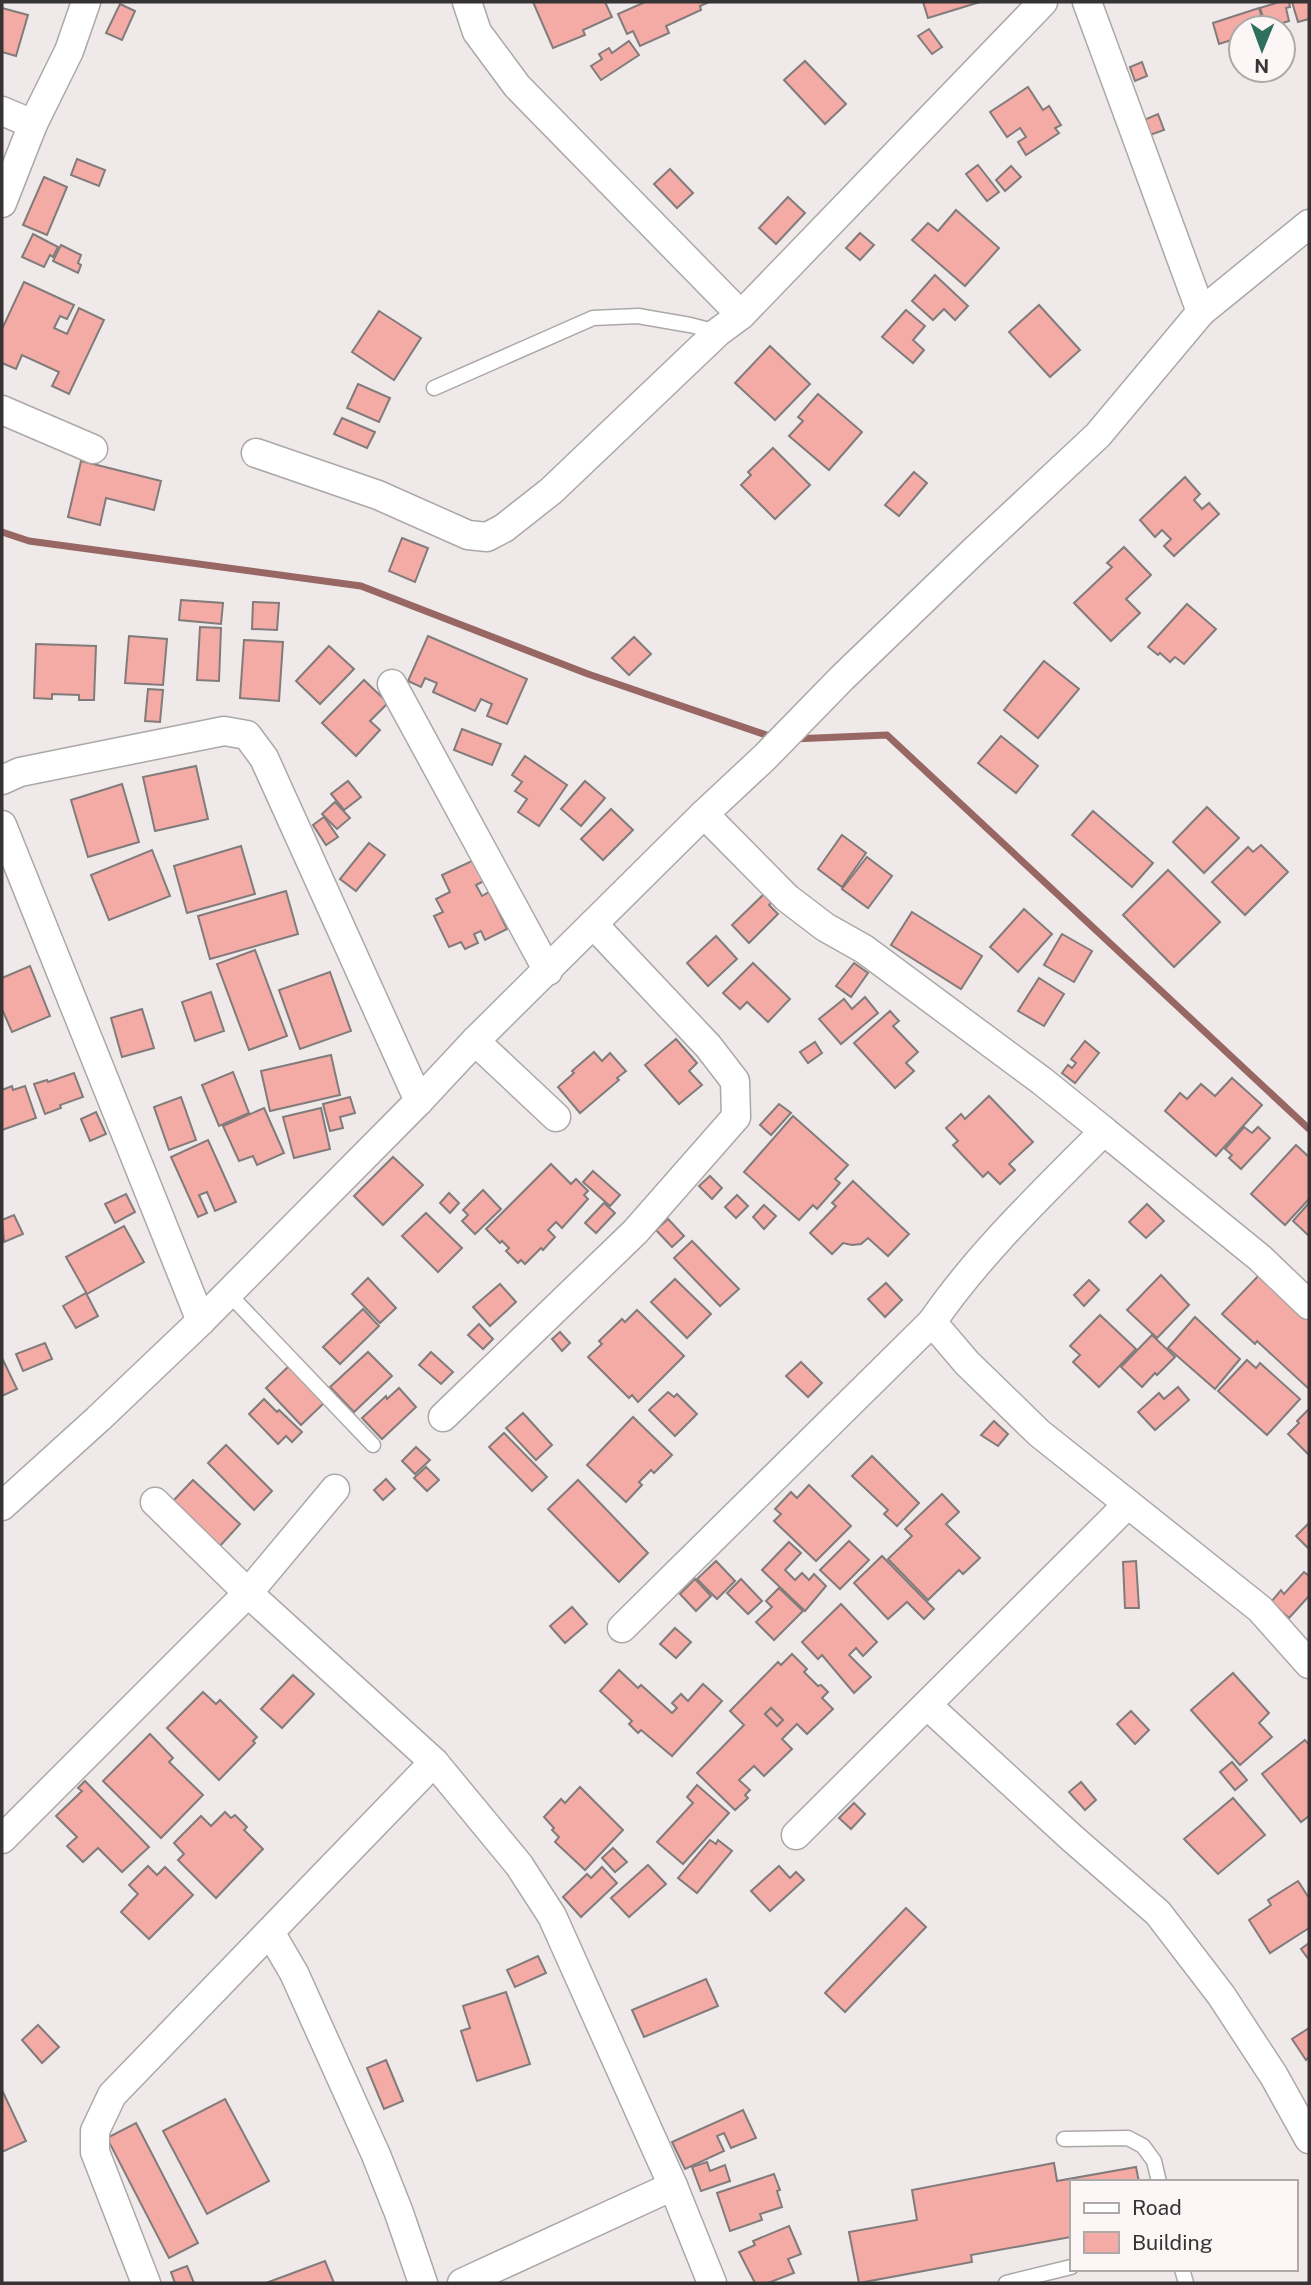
<svg xmlns="http://www.w3.org/2000/svg" width="1311" height="2285" font-family="'Public Sans',sans-serif">
<style>
.lines{fill:none;stroke-linecap:round;stroke-linejoin:round}
.stream{stroke:#986764;stroke-width:7}
.building{fill:#f4aaa5;stroke:#817c7b;stroke-width:2;fill-rule:evenodd}
.lane-casing{stroke:#ada8a8;stroke-width:17}
.street-casing{stroke:#ada8a8;stroke-width:31}
.lane{stroke:#fff;stroke-width:14}
.street{stroke:#fff;stroke-width:28}
</style>
<rect width="100%" height="100%" fill="#efe9e9"/>
<g class="lines">
<!-- stream -->
<g class="stream">
<path d="M2,532L29,541L361,586L588,674L775,738"/>
<path d="M793,739L887,735L1309,1129"/>
</g>
</g>
<!-- building -->
<g class="building">
<path d="M533,2H605L612,17L583,30L585,35L553,48Z"/>
<path d="M645,2H709L700,6L701,10L666,26L669,33L640,46L633,31L627,34L618,14Z"/>
<path d="M923,2H980L928,18Z"/>
<path d="M1279,2H1289L1290,7L1286,8L1289,21L1267,28L1260,8Z"/>
<path d="M1292,2H1309V19L1298,22Z"/>
<path d="M120,4L135,11L122,40L106,33Z"/>
<path d="M2,8L28,15L16,56L2,52Z"/>
<path d="M1259,8L1265,28H1241V37L1219,44L1213,23Z"/>
<path d="M929,29L942,47L932,54L918,36Z"/>
<path d="M629,41L639,55L601,80L591,66L602,59L599,54L609,48L612,53Z"/>
<path d="M805,61L846,104L825,124L784,80Z"/>
<path d="M1142,62L1147,76L1135,81L1130,67Z"/>
<path d="M1028,87L1043,110L1049,106L1061,125L1055,128L1059,133L1026,155L1018,142L1026,137L1020,128L1007,137L990,112Z"/>
<path d="M1158,114L1164,130L1150,135L1144,120Z"/>
<path d="M77,159L105,170L99,186L71,175Z"/>
<path d="M978,165L999,192L987,201L966,174Z"/>
<path d="M1011,166L1021,177L1005,191L996,180Z"/>
<path d="M670,169L693,193L677,208L654,184Z"/>
<path d="M44,177L67,187L47,235L23,225Z"/>
<path d="M788,197L805,213L776,244L759,228Z"/>
<path d="M956,210L999,248L965,286L912,240L928,223L938,231Z"/>
<path d="M860,233L874,245L860,260L846,248Z"/>
<path d="M33,234L58,247L53,257L50,255L44,267L22,257Z"/>
<path d="M61,245L81,255L78,263L81,265L78,273L53,261Z"/>
<path d="M935,275L968,306L955,320L944,309L933,320L912,301Z"/>
<path d="M24,282L74,305L67,319L60,316L54,328L67,334L79,308L104,320L69,394L52,386L59,372L22,355L16,369L2,363V329Z"/>
<path d="M1039,305L1080,350L1050,377L1009,332Z"/>
<path d="M906,310L925,326L913,340L924,350L913,363L882,337Z"/>
<path d="M379,311L421,338L394,380L352,352Z"/>
<path d="M770,346L810,384L775,420L735,383Z"/>
<path d="M358,384L390,398L379,422L347,408Z"/>
<path d="M818,394L862,432L829,470L789,436L803,421L798,417Z"/>
<path d="M342,418L375,432L367,448L334,434Z"/>
<path d="M773,448L810,485L775,519L741,485L751,475L748,472Z"/>
<path d="M81,461L161,481L154,510L106,498L100,525L68,517Z"/>
<path d="M914,472L927,483L899,516L885,505Z"/>
<path d="M1185,477L1200,494L1194,500L1202,509L1209,503L1219,514L1174,556L1164,546L1171,539L1162,530L1155,537L1140,520Z"/>
<path d="M402,538L428,548L415,582L389,571Z"/>
<path d="M1124,547L1151,575L1126,599L1140,613L1111,641L1074,603L1112,567L1107,563Z"/>
<path d="M181,600L223,603L221,624L179,620Z"/>
<path d="M253,602L279,603L277,630L252,629Z"/>
<path d="M1187,604L1216,629L1184,664L1175,657L1170,662L1160,653L1158,655L1148,647Z"/>
<path d="M200,627L221,628L219,681L197,680Z"/>
<path d="M129,636L167,639L163,685L125,683Z"/>
<path d="M428,636L527,679L507,724L487,716L492,704L481,699L475,711L433,692L437,683L425,678L421,687L408,681Z"/>
<path d="M634,637L651,654L629,675L612,658Z"/>
<path d="M244,640L283,642L279,701L240,698Z"/>
<path d="M36,644L96,646L94,700H79V695L52,694V699L34,698Z"/>
<path d="M329,646L354,669L320,704L296,681Z"/>
<path d="M1044,661L1079,689L1038,738L1004,710Z"/>
<path d="M364,680L388,703L370,721L380,730L356,756L322,723Z"/>
<path d="M148,689L163,690L160,722L145,721Z"/>
<path d="M462,729L501,744L492,765L454,750Z"/>
<path d="M1001,736L1038,766L1016,793L978,763Z"/>
<path d="M525,756L567,785L539,826L518,812L527,799L515,791L522,782L512,775Z"/>
<path d="M196,766L208,819L155,831L143,777Z"/>
<path d="M348,781L361,797L344,810L331,794Z"/>
<path d="M585,781L605,798L581,826L561,809Z"/>
<path d="M122,784L139,842L88,857L71,800Z"/>
<path d="M335,802L350,818L337,829L322,814Z"/>
<path d="M1207,807L1239,838L1204,873L1173,842Z"/>
<path d="M611,809L633,830L603,860L581,839Z"/>
<path d="M1093,811L1153,863L1132,887L1072,835Z"/>
<path d="M324,817L338,837L326,845L313,825Z"/>
<path d="M842,835L866,853L842,887L818,869Z"/>
<path d="M369,843L385,855L356,891L340,879Z"/>
<path d="M1261,845L1288,872L1245,915L1212,882L1248,847L1253,852Z"/>
<path d="M241,846L255,894L187,913L174,866Z"/>
<path d="M152,850L170,896L109,920L91,875Z"/>
<path d="M867,857L892,876L868,908L842,889Z"/>
<path d="M474,860L484,881L476,885L482,896L489,892L507,929L485,940L481,931L474,934L478,943L465,949L461,942L449,947L434,916L443,912L436,899L450,892L442,875Z"/>
<path d="M1168,870L1220,922L1174,967L1123,915Z"/>
<path d="M286,891L298,934L210,959L198,916Z"/>
<path d="M764,894L772,902L769,905L778,914L749,943L732,925Z"/>
<path d="M1024,909L1052,934L1018,972L990,947Z"/>
<path d="M912,912L982,956L961,989L891,945Z"/>
<path d="M1062,934L1092,951L1074,982L1044,965Z"/>
<path d="M716,936L737,959L708,986L687,963Z"/>
<path d="M255,950L287,1036L249,1050L217,964Z"/>
<path d="M753,963L790,999L768,1022L747,1002L740,1009L723,993Z"/>
<path d="M854,963L868,973L851,997L836,986Z"/>
<path d="M30,966L50,1016L12,1032L2,1009V978Z"/>
<path d="M330,972L351,1031L300,1049L279,990Z"/>
<path d="M1039,978L1064,994L1044,1026L1018,1011Z"/>
<path d="M211,992L224,1031L195,1041L182,1002Z"/>
<path d="M865,997L878,1013L841,1044L819,1019L844,999L852,1009Z"/>
<path d="M142,1009L154,1048L122,1057L111,1018Z"/>
<path d="M890,1011L899,1021L893,1026L918,1052L906,1063L914,1071L895,1088L854,1043Z"/>
<path d="M676,1039L697,1063L689,1071L702,1085L679,1104L645,1065Z"/>
<path d="M1085,1041L1099,1053L1075,1083L1062,1073L1068,1065L1072,1068L1076,1063L1071,1059Z"/>
<path d="M815,1042L822,1053L808,1063L800,1052Z"/>
<path d="M594,1052L602,1061L610,1053L626,1071L617,1078L619,1080L580,1113L558,1087L574,1073L572,1071Z"/>
<path d="M331,1055L340,1095L270,1111L261,1071Z"/>
<path d="M233,1072L249,1113L219,1126L202,1085Z"/>
<path d="M74,1073L83,1097L60,1105L61,1108L45,1114L34,1084L47,1080L48,1082Z"/>
<path d="M1232,1078L1262,1105L1216,1156L1165,1111L1180,1093L1187,1099L1201,1084L1215,1096Z"/>
<path d="M12,1086L13,1090L25,1086L36,1118L2,1130V1090Z"/>
<path d="M989,1096L1033,1142L1009,1164L1015,1170L1000,1184L988,1172L983,1177L953,1145L958,1141L946,1128L961,1114L965,1119Z"/>
<path d="M181,1097L196,1140L169,1150L154,1107Z"/>
<path d="M350,1097L355,1113L340,1117L343,1128L330,1131L323,1104Z"/>
<path d="M779,1104L791,1113L771,1135L760,1125Z"/>
<path d="M264,1108L284,1153L257,1165L253,1156L239,1161L223,1126Z"/>
<path d="M321,1108L330,1149L294,1158L283,1117Z"/>
<path d="M96,1112L106,1134L90,1141L81,1119Z"/>
<path d="M793,1116L848,1165L835,1179L840,1183L817,1209L813,1205L799,1220L744,1172Z"/>
<path d="M1244,1127L1252,1133L1258,1127L1270,1138L1241,1169L1229,1158L1232,1155L1225,1149Z"/>
<path d="M208,1140L236,1202L215,1211L207,1192L199,1195L207,1213L198,1217L171,1157Z"/>
<path d="M1296,1145L1309,1157V1199L1285,1225L1251,1194Z"/>
<path d="M393,1157L423,1185L383,1225L354,1196Z"/>
<path d="M551,1164L571,1184L576,1179L588,1191L584,1195L588,1199L562,1228L556,1222L548,1230L555,1237L543,1250L541,1248L525,1264L521,1260L518,1263L506,1251L509,1248L502,1241L500,1243L486,1229Z"/>
<path d="M593,1171L620,1195L610,1206L583,1182Z"/>
<path d="M710,1176L722,1188L712,1199L699,1186Z"/>
<path d="M853,1181L909,1234L888,1256L868,1238L861,1244L852,1245L843,1243L832,1254L810,1233L836,1206L832,1203Z"/>
<path d="M483,1190L501,1209L475,1234L462,1221L468,1215L463,1210Z"/>
<path d="M449,1193L459,1203L450,1213L440,1203Z"/>
<path d="M126,1194L135,1212L115,1223L105,1204Z"/>
<path d="M737,1195L748,1206L736,1218L725,1207Z"/>
<path d="M604,1203L615,1213L596,1233L585,1223Z"/>
<path d="M1309,1203V1236L1293,1221Z"/>
<path d="M1147,1204L1164,1221L1146,1238L1129,1222Z"/>
<path d="M764,1205L776,1216L764,1229L753,1217Z"/>
<path d="M426,1213L462,1248L438,1272L402,1236Z"/>
<path d="M14,1215L23,1234L4,1242L2,1220Z"/>
<path d="M668,1219L684,1236L672,1247L656,1230Z"/>
<path d="M124,1226L144,1262L87,1294L66,1257Z"/>
<path d="M692,1241L739,1289L720,1306L674,1258Z"/>
<path d="M1260,1274L1309,1312V1389L1257,1341L1255,1344L1222,1314Z"/>
<path d="M1161,1275L1189,1305L1157,1338L1127,1310Z"/>
<path d="M368,1278L396,1308L380,1323L352,1294Z"/>
<path d="M675,1279L711,1314L687,1338L651,1302Z"/>
<path d="M1089,1280L1099,1290L1084,1306L1074,1295Z"/>
<path d="M886,1283L902,1300L885,1317L868,1299Z"/>
<path d="M500,1284L516,1302L490,1326L473,1307Z"/>
<path d="M86,1293L98,1316L76,1328L63,1306Z"/>
<path d="M363,1309L379,1326L340,1364L323,1347Z"/>
<path d="M637,1310L684,1356L638,1402L632,1395L629,1398L588,1357L602,1344L599,1341L622,1319L625,1322Z"/>
<path d="M1100,1315L1136,1349L1099,1387L1073,1362L1080,1355L1070,1346Z"/>
<path d="M1195,1317L1240,1359L1215,1389L1168,1348Z"/>
<path d="M479,1324L493,1339L483,1349L468,1335Z"/>
<path d="M560,1332L570,1343L562,1351L552,1339Z"/>
<path d="M1152,1335L1175,1357L1157,1375L1155,1373L1142,1387L1121,1367Z"/>
<path d="M45,1343L52,1359L23,1371L16,1354Z"/>
<path d="M368,1352L392,1376L354,1412L330,1387Z"/>
<path d="M431,1352L453,1372L441,1384L419,1365Z"/>
<path d="M2,1358L17,1389L2,1396Z"/>
<path d="M1247,1360L1256,1368L1260,1363L1300,1399L1267,1435L1218,1391Z"/>
<path d="M801,1362L822,1383L808,1397L786,1376Z"/>
<path d="M290,1365L325,1402L301,1425L266,1388Z"/>
<path d="M1178,1387L1189,1400L1155,1430L1138,1412L1159,1393L1164,1399Z"/>
<path d="M399,1388L416,1407L382,1439L362,1418L386,1396L387,1399Z"/>
<path d="M668,1392L674,1397L677,1394L697,1414L675,1436L649,1410Z"/>
<path d="M264,1399L277,1412L279,1410L302,1432L292,1442L286,1436L278,1444L249,1414Z"/>
<path d="M1309,1409V1455L1288,1434L1299,1423L1297,1421Z"/>
<path d="M523,1413L552,1445L536,1460L506,1428Z"/>
<path d="M633,1417L672,1455L654,1473L651,1470L639,1482L642,1485L626,1502L587,1465Z"/>
<path d="M994,1421L1008,1434L998,1446L981,1435Z"/>
<path d="M504,1433L547,1477L532,1491L489,1447Z"/>
<path d="M226,1445L272,1491L254,1510L208,1463Z"/>
<path d="M416,1447L430,1460L415,1474L402,1461Z"/>
<path d="M872,1456L919,1503L897,1526L884,1514L888,1510L852,1476Z"/>
<path d="M426,1467L439,1480L427,1491L414,1478Z"/>
<path d="M386,1479L395,1489L383,1500L374,1490Z"/>
<path d="M193,1480L240,1524L219,1547L171,1503Z"/>
<path d="M578,1480L648,1553L619,1582L548,1509Z"/>
<path d="M809,1485L851,1526L816,1561L774,1521L781,1514L775,1509L791,1492L797,1498Z"/>
<path d="M942,1494L959,1512L946,1524L980,1558L963,1574L959,1570L928,1600L888,1559L912,1536L905,1529Z"/>
<path d="M1309,1523V1549L1296,1536Z"/>
<path d="M849,1541L869,1560L840,1589L820,1570Z"/>
<path d="M789,1542L801,1553L785,1570L795,1580L802,1573L809,1580L814,1574L826,1586L805,1611L762,1570Z"/>
<path d="M882,1556L934,1609L924,1619L907,1602L888,1619L854,1583Z"/>
<path d="M716,1561L735,1581L717,1599L697,1579Z"/>
<path d="M1136,1561L1139,1608H1125L1123,1562Z"/>
<path d="M1304,1572L1309,1576V1596L1289,1618L1271,1602L1281,1590L1284,1594Z"/>
<path d="M695,1579L711,1596L696,1611L680,1594Z"/>
<path d="M741,1579L762,1601L748,1614L727,1593Z"/>
<path d="M779,1588L803,1611L774,1640L756,1622L772,1607L766,1601Z"/>
<path d="M841,1604L877,1642L863,1656L856,1648L849,1655L871,1677L854,1693L822,1655L818,1659L802,1642Z"/>
<path d="M572,1607L587,1624L565,1643L550,1626Z"/>
<path d="M675,1628L691,1642L676,1658L660,1644Z"/>
<path d="M792,1654L807,1669L804,1672L818,1686L821,1685L828,1692L822,1698L833,1709L807,1734L797,1724L782,1739L792,1749L764,1776L754,1766L739,1780L750,1790L745,1795L748,1798L735,1810L697,1773L744,1725L730,1711L778,1662L781,1665ZM771,1708L783,1720L777,1726L765,1714Z"/>
<path d="M619,1670L638,1688L641,1685L672,1713L677,1708L672,1703L681,1694L688,1701L703,1684L722,1701L672,1756L641,1730L638,1733L629,1724L632,1721L600,1691Z"/>
<path d="M1233,1673L1269,1713L1259,1723L1272,1737L1240,1765L1191,1710Z"/>
<path d="M293,1675L314,1694L282,1728L261,1709Z"/>
<path d="M203,1692L216,1704L220,1700L257,1737L253,1741L255,1743L219,1780L167,1728Z"/>
<path d="M771,1708L783,1720L777,1726L765,1714Z"/>
<path d="M1131,1711L1149,1730L1135,1744L1117,1724Z"/>
<path d="M150,1734L173,1758L169,1762L203,1795L161,1838L103,1781Z"/>
<path d="M1305,1740L1309,1745V1816L1301,1822L1262,1774Z"/>
<path d="M1232,1762L1247,1780L1235,1790L1220,1772Z"/>
<path d="M85,1781L149,1847L122,1872L98,1848L83,1862L67,1846L77,1837L56,1816L82,1791L78,1788Z"/>
<path d="M1081,1782L1096,1800L1085,1810L1069,1792Z"/>
<path d="M697,1785L729,1813L683,1864L657,1842L693,1803L687,1797Z"/>
<path d="M580,1787L623,1830L585,1870L555,1842L559,1837L552,1830L554,1828L544,1817L561,1799L565,1803Z"/>
<path d="M1233,1798L1265,1835L1218,1874L1184,1839Z"/>
<path d="M854,1803L865,1814L851,1829L839,1818Z"/>
<path d="M225,1812L231,1818L235,1815L247,1827L244,1830L263,1849L216,1898L178,1860L184,1854L174,1843L201,1816L211,1826Z"/>
<path d="M710,1840L716,1844L718,1840L732,1851L697,1893L678,1878Z"/>
<path d="M613,1848L627,1862L615,1872L602,1858Z"/>
<path d="M648,1865L666,1884L629,1917L611,1898Z"/>
<path d="M148,1866L157,1875L165,1867L193,1895L149,1939L121,1912L138,1894L129,1885Z"/>
<path d="M779,1866L790,1878L796,1872L804,1880L770,1911L751,1891Z"/>
<path d="M602,1867L617,1883L581,1917L563,1897L587,1874L591,1878Z"/>
<path d="M1298,1881L1309,1898V1928L1270,1953L1249,1920L1271,1905L1268,1900Z"/>
<path d="M906,1908L926,1927L845,2012L825,1993Z"/>
<path d="M1309,1943V1960L1301,1949Z"/>
<path d="M538,1956L546,1973L515,1987L507,1970Z"/>
<path d="M706,1979L718,2006L644,2037L632,2010Z"/>
<path d="M506,1992L530,2064L477,2081L461,2031L470,2028L463,2006Z"/>
<path d="M38,2025L59,2047L42,2063L22,2040Z"/>
<path d="M1309,2028V2057L1306,2060L1292,2039Z"/>
<path d="M386,2060L403,2101L384,2109L367,2068Z"/>
<path d="M2,2090L26,2141L2,2152Z"/>
<path d="M225,2099L269,2181L207,2214L163,2131Z"/>
<path d="M743,2110L756,2138L731,2148L724,2133L717,2136L724,2151L685,2169L672,2142Z"/>
<path d="M136,2123L198,2243L169,2258L107,2138Z"/>
<path d="M707,2162L710,2171L725,2165L730,2181L701,2191L692,2167Z"/>
<path d="M1054,2163L1057,2181L1136,2167L1139,2182H1071V2237L971,2255L972,2262L859,2283L849,2232L917,2220L912,2190Z"/>
<path d="M774,2174L780,2190L777,2191L782,2207L760,2214L762,2220L730,2231L717,2193Z"/>
<path d="M789,2226L801,2254L788,2259L794,2273L768,2283H755L739,2252L755,2245L753,2241Z"/>
<path d="M325,2261L334,2283H266Z"/>
<path d="M187,2266L194,2283H175L171,2272Z"/>
</g>
<g class="lines">
<defs>
<g id="lane">
<path d="M434,388L593,318L638,316L690,325L718,332"/>
<path d="M228,1293L373,1445"/>
<path d="M1064,2139L1128,2138L1143,2146L1154,2161L1159,2182"/>
<path d="M1182,2269L1186,2283"/>
<path d="M1006,2283L1071,2267"/>
</g>
<g id="street">
<path d="M467,2L477,32L517,86L741,315"/>
<path d="M1087,2L1201,312"/>
<path d="M2,111L33,124"/>
<path d="M2,203L33,124L69,51L86,2"/>
<path d="M2,410L93,449"/>
<path d="M256,453L378,495L468,535L487,537L504,528L551,491L718,332L741,315L1043,2"/>
<path d="M392,684L548,971"/>
<path d="M2,780L20,772L224,731L247,735L264,758L419,1101"/>
<path d="M704,814L787,898L825,927L864,949L1042,1081L1104,1131C1044,1192 981,1251 932,1322L967,1363L1039,1433L1260,1609L1309,1664"/>
<path d="M2,825L201,1321"/>
<path d="M475,1041L556,1117"/>
<path d="M1104,1131L1260,1258L1309,1305"/>
<path d="M443,1417L635,1232L736,1117L735,1081L708,1046L593,924"/>
<path d="M155,1502L248,1593L434,1762L519,1865L552,1916L673,2186L712,2283"/>
<path d="M2,1506L98,1419L201,1321L419,1101L475,1041L704,814L765,757L842,678L975,550L1098,435L1201,312L1309,224"/>
<path d="M622,1628L932,1322"/>
<path d="M927,1705L1073,1839L1158,1913L1221,1995L1274,2076L1309,2139"/>
<path d="M796,1835L1128,1504"/>
<path d="M2,1839L248,1593L335,1489"/>
<path d="M270,1932L294,1973L376,2155L399,2213L423,2283"/>
<path d="M146,2283L95,2152V2131L112,2095L434,1762"/>
<path d="M462,2283L673,2186"/>
</g>
</defs>
<!-- lane casing -->
<use href="#lane" class="lane-casing"/>
<!-- street casing -->
<use href="#street" class="street-casing"/>
<!-- lane -->
<use href="#lane" class="lane"/>
<!-- street -->
<use href="#street" class="street"/>
</g>
<!-- border -->
<rect width="1311" height="2285" fill="none" stroke="#353333" stroke-width="7"/>
<!-- legend -->
<rect x="1070" y="2180" width="228" height="91" fill="#fcf7f6" stroke="#aca9a8" stroke-width="2"/>
<rect x="1084" y="2203" width="35" height="10" fill="#ffffff" stroke="#aca9a8" stroke-width="2"/>
<text x="1132" y="2215" font-size="21" fill="#353333">Road</text>
<rect x="1084" y="2232" width="35" height="21" fill="#f4aaa5" stroke="#aca9a8" stroke-width="2"/>
<text x="1132" y="2250" font-size="21" fill="#353333">Building</text>
<!-- north arrow -->
<g transform="translate(1262 49) rotate(181)"><circle r="33" fill="#fcf7f6" stroke="#aca9a8" stroke-width="2"/>
<path d="M0-5L12 26L0 18L-12 26Z" fill="#2e6f5e"/>
<text y="-10" font-size="19" font-weight="bold" text-anchor="middle" fill="#353333">N</text>
</g>
</svg>
